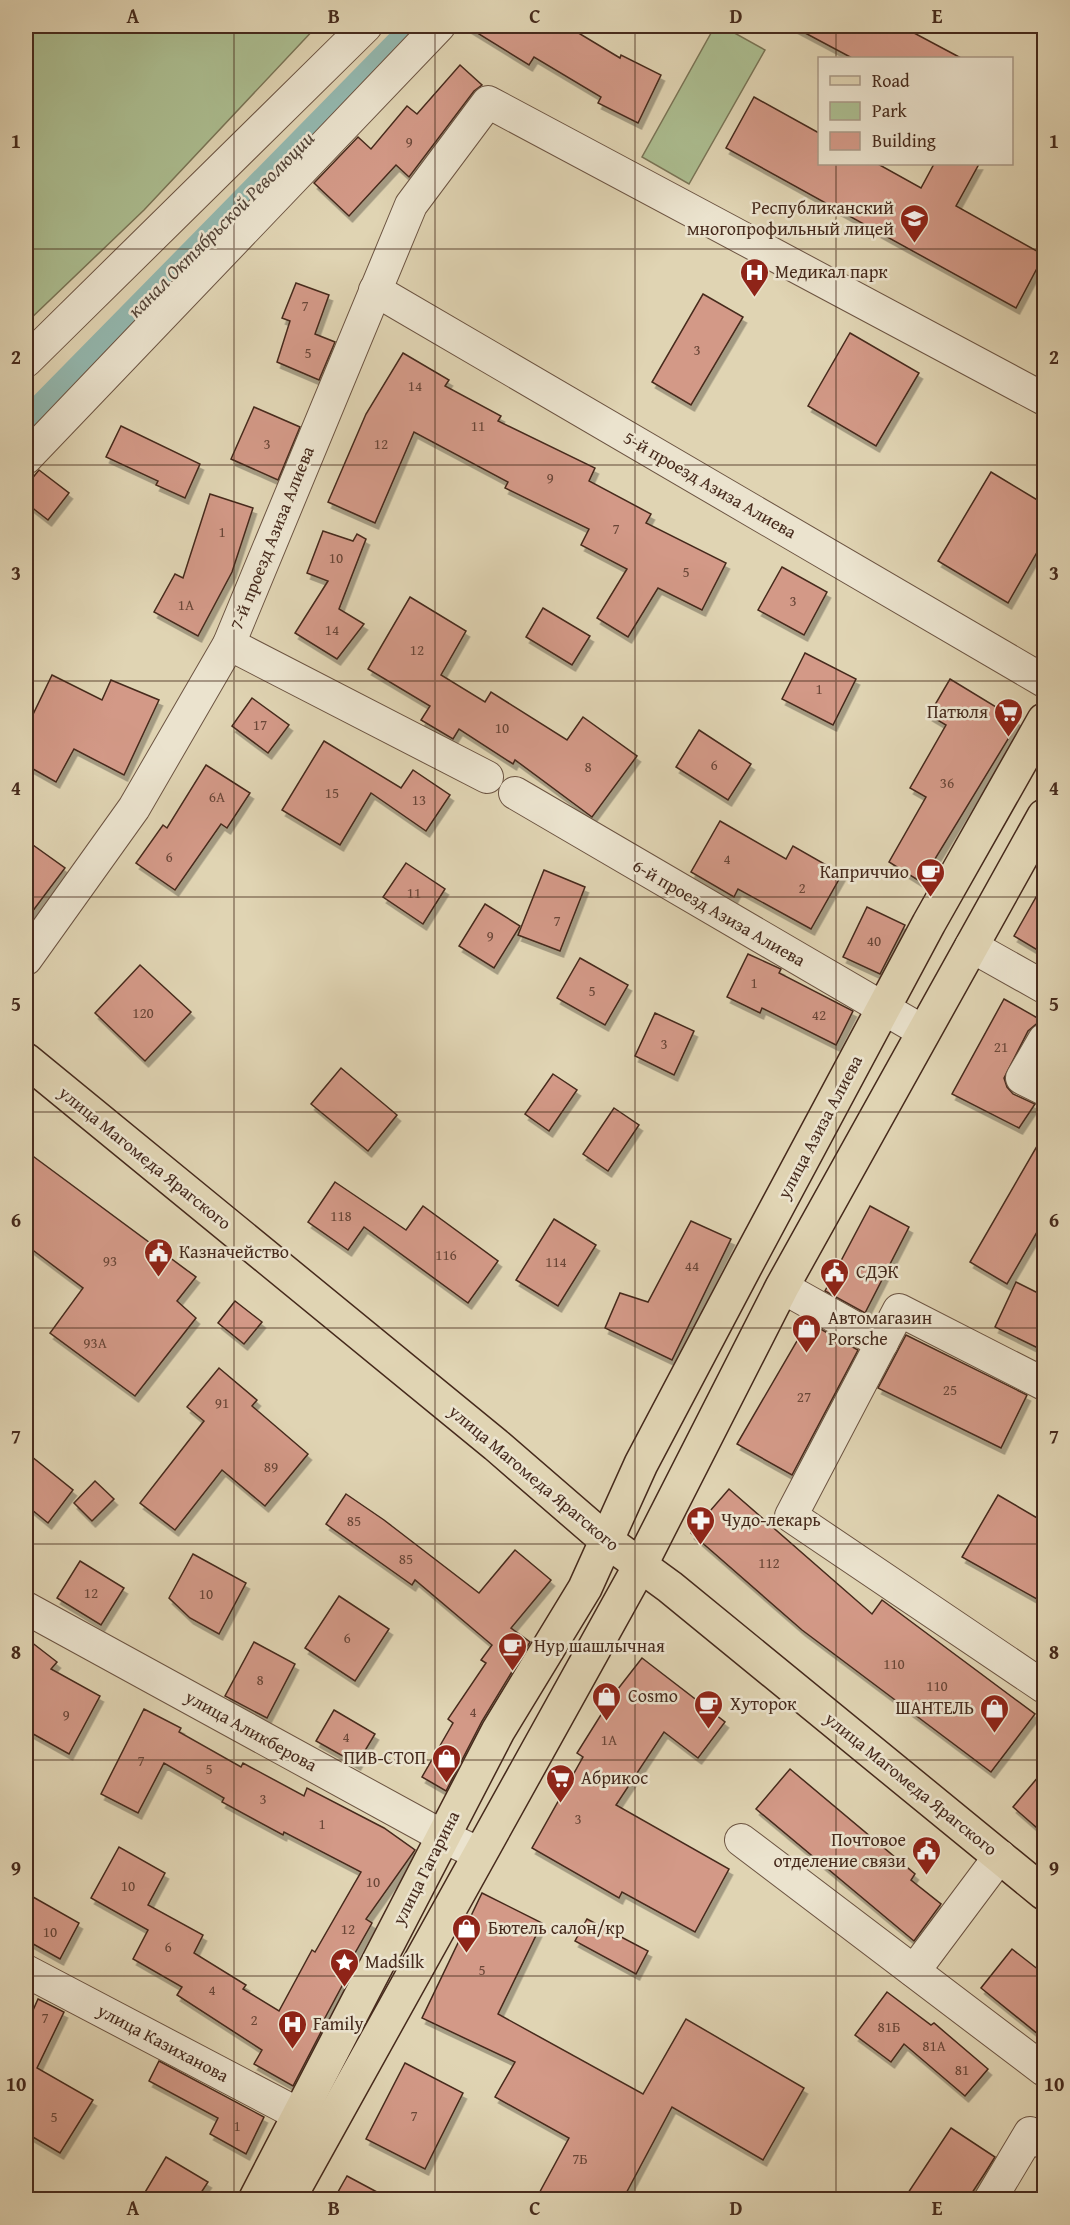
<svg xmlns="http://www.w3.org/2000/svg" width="1070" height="2225" font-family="'Gentium Book Plus',serif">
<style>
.green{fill:#acbe91;stroke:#797456;stroke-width:1.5}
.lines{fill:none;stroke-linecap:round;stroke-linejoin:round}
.canal{stroke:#94b8af;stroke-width:27}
.building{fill:#d39987;stroke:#462a1c;stroke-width:1.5;filter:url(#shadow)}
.minor-casing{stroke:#6c5442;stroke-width:34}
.major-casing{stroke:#462a1c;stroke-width:36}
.minor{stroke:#ebe3ce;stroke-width:32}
.major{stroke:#e0d4b3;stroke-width:33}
.grid{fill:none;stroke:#462a1c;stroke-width:1.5;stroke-opacity:0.55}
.labels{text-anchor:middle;stroke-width:5;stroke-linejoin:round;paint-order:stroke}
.number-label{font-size:15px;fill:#694637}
.poi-label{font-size:18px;fill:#462a1c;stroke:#ebe3ce;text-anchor:start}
.street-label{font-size:18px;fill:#462a1c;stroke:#ebe3ce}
.water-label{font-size:20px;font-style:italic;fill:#564639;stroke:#ebe3ce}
.neatline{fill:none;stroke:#462a1c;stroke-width:2}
.grid-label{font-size:20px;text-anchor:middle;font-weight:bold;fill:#462a1c}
</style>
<defs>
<filter id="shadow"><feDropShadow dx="3.5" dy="6" stdDeviation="0" flood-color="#0004"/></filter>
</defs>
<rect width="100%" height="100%" fill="#e0d4b3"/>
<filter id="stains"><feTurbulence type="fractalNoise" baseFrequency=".00333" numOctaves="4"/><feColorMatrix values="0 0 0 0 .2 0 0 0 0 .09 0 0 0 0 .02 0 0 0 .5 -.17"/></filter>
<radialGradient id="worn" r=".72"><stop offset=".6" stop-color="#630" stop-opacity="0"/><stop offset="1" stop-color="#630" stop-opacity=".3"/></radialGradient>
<!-- green -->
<g class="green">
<path d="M26,26H317L144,210L26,323Z"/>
<path d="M715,26H722L765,50L689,184L642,157Z"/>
</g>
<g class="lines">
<!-- canal -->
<path class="canal" d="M26,423L416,26"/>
</g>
<!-- building -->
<g class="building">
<path d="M466,26H567L620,58L621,55L661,75L638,123L598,103L601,97L534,57L529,65Z"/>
<path d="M792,26H901L961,58H852Z"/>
<path d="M460,65L482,85L474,91L409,177L396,165L349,216L314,183L358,137L371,149L407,106L417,114Z"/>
<path d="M754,97L819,133V164H878L921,188L934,164H979L956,206L1044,255L1016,308L726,148Z"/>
<path d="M296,283L329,295L315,334L335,342L319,380L277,362L290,321L282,318Z"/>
<path d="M703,294L743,317L691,405L652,382Z"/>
<path d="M850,333L919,373L876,446L808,406Z"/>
<path d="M403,353L449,380L445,386L501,416L498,421L595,468L589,481L651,514L646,523L726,563L702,610L658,588L628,637L597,618L627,569L581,545L589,529L505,488L508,482L414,432L375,523L328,502L366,414Z"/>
<path d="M254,407L300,427L278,480L231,459Z"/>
<path d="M121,426L200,464L185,498L156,485L158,481L106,457Z"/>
<path d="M39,470L69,493L48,520L26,503V486Z"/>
<path d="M991,472L1044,504V540L1008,603L938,561Z"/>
<path d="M210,494L253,508L232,572L198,636L154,612L175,574L183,578Z"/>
<path d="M323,531L353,541L357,534L366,539L339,609L364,624L337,659L295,633L328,581L307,573Z"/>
<path d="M782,567L827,592L804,635L758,610Z"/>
<path d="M410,597L466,631L441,675L485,702L491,692L567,740L583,717L637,756L592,817L515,760L513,764L459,729L453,739L421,720L430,706L368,669Z"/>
<path d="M543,608L590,636L572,665L526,637Z"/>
<path d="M805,653L856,679L833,725L782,699Z"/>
<path d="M52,675L102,700L111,680L159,700L124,775L74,749L56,782L26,765V729Z"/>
<path d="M950,679L1019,721L921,882L889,862L926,797L910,788L946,725L929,715Z"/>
<path d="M252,698L289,725L268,753L232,726Z"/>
<path d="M699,730L751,764L728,800L676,767Z"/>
<path d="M324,741L401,788L413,770L450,795L426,831L371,793L340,845L282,810Z"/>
<path d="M206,765L250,793L227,828L221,824L175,890L136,863L163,825L167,828Z"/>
<path d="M720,821L786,859L793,846L842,874L811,929L738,889L734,897L691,872Z"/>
<path d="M26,840L65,868L26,920Z"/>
<path d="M406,863L445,889L423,924L383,897Z"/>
<path d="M544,870L585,887L560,951L518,935Z"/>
<path d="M1044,883V954L1014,936Z"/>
<path d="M485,904L520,926L494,968L459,946Z"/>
<path d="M867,907L905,925L880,974L843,957Z"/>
<path d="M748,954L781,969L779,973L853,1011L836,1045L762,1008L760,1013L727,997Z"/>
<path d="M580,958L628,985L605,1025L557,998Z"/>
<path d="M140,965L191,1012L145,1061L95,1013Z"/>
<path d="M1004,999L1041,1020L1028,1031L1004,1078L1007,1087L1013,1094L1035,1104L1019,1128L952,1094Z"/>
<path d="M655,1013L694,1031L674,1075L635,1056Z"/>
<path d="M341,1068L397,1115L368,1151L311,1104Z"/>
<path d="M553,1074L577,1090L549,1131L525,1114Z"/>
<path d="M614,1108L639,1125L608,1171L583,1154Z"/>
<path d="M1044,1134V1220L1007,1284L970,1262Z"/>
<path d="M26,1151L196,1277L177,1301L196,1318L135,1396L50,1333L83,1288L26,1245Z"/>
<path d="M335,1182L406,1230L423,1206L498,1261L468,1303L364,1227L348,1250L308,1222Z"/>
<path d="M870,1206L909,1227L865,1313L825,1291Z"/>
<path d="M554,1219L596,1245L558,1306L516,1280Z"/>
<path d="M691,1221L731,1239L672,1360L605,1328L620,1293L648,1302Z"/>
<path d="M1016,1282L1044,1296V1351L995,1327Z"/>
<path d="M235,1301L262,1322L244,1344L218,1323Z"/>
<path d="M808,1322L858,1350L792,1475L737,1444Z"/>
<path d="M906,1335L1027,1395L1001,1448L878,1388Z"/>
<path d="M219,1368L257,1400L252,1406L308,1454L265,1506L222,1470L175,1530L140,1503L204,1421L187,1407Z"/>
<path d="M26,1452L73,1490L48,1523L26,1505Z"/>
<path d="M95,1481L114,1499L92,1521L74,1503Z"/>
<path d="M729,1489L872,1614L882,1600L1035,1714L991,1772L802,1630L691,1533Z"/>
<path d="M346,1494L384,1520L479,1593L515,1550L551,1580L511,1628L530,1642L482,1721L446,1791L422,1777L453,1723L448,1719L486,1663L481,1660L492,1645L415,1580L412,1585L326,1524Z"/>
<path d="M998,1495L1044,1522V1603L962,1557Z"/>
<path d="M193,1554L246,1583L219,1634L190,1618L169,1598Z"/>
<path d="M80,1561L124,1588L101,1625L57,1598Z"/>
<path d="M339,1596L389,1629L355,1681L305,1648Z"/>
<path d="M26,1638L57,1662L51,1669L100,1696L69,1754L26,1730Z"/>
<path d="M254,1642L295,1664L267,1718L225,1696Z"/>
<path d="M642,1658L725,1722L698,1758L664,1732L616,1805L729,1869L695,1932L622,1892L619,1898L532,1848L583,1757L577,1753L614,1694Z"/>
<path d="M144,1709L181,1728L179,1732L241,1767L243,1763L304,1796L307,1788L384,1828L415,1850L366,1919L372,1923L346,1969L350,1971L319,2029L322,2030L293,2086L254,2064L262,2050L177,1995L182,1987L133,1959L148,1930L91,1898L119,1847L165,1873L148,1905L203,1935L194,1953L246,1985L243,1989L279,2011L312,1950L315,1952L361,1872L284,1832L283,1835L222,1802L224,1798L164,1763L138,1813L101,1794Z"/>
<path d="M334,1710L375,1734L357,1764L316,1741Z"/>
<path d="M790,1769L915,1874L911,1880L941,1904L914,1941L756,1809Z"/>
<path d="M1044,1770V1834L1013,1807Z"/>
<path d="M26,1893L79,1923L60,1959L26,1940Z"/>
<path d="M482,1893L542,1923L498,2014L643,2094L686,2019L804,2088L763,2160L672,2107L623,2199H536L569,2138L495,2097L515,2062L422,2018Z"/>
<path d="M587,1919L648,1951L636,1974L575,1941Z"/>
<path d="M1012,1949L1044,1974V2039L981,1988Z"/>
<path d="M887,1992L931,2025L934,2023L988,2069L965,2096L904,2044L891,2062L855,2035Z"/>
<path d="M38,1999L64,2012L37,2068L93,2100L60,2153L26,2133V2026Z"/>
<path d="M159,2061L264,2117L246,2154L210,2134L218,2118L149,2081Z"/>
<path d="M405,2063L463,2093L425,2169L366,2139Z"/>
<path d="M951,2128L995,2157L985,2173L968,2199H904Z"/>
<path d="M166,2157L208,2182L197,2199H141Z"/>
<path d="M347,2176L390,2199H334Z"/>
</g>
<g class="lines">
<defs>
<g id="minor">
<path d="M375,290L1044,681"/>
<path d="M26,361L366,26"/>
<path d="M26,458L439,26"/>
<path d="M229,644L487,777"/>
<path d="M515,793L924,1032"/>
<path d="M971,946L1044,987"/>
<path d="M26,959L134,808L229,644L411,205L488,102L1044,399"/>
<path d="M1044,1040L1022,1078L1044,1089"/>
<path d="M782,1287L882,1343"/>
<path d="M1044,1384L899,1310L791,1516L1044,1687"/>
<path d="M26,1608L444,1837L478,1853"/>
<path d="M741,1840L1044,2070"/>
<path d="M26,1971L300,2115"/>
<path d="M914,1971L1000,1856"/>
<path d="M990,2200L1030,2133L1044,2143"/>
</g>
<g id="major">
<path d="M26,1060L496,1445L607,1541L670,1587L1044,1893"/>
<path d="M255,2200L498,1731L585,1588L641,1464L745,1267L929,923L1044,720"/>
<path d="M288,2200L640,1566L782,1287L1044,816"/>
</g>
</defs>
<!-- minor casing -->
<use href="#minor" class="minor-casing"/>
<!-- major casing -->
<use href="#major" class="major-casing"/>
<!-- minor -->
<use href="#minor" class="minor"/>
<!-- major -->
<use href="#major" class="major"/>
</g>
<!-- grid -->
<path class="grid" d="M234,26V2200M435,26V2200M635,26V2200M836,26V58M836,164V2200M26,249H1044M26,465H1044M26,681H1044M26,897H1044M26,1112H1044M26,1328H1044M26,1544H1044M26,1760H1044M26,1976H1044"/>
<!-- icons -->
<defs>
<symbol id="university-pin" viewBox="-11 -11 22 30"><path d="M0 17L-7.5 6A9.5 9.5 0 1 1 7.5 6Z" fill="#8f2418" stroke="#ebe3ce"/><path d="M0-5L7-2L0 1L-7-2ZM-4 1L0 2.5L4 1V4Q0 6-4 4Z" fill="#fff"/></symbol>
<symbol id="hospital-pin" viewBox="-11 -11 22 30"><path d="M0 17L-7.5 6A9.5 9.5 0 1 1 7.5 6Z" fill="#8f2418" stroke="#ebe3ce"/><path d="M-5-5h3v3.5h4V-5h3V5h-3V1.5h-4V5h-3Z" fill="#fff"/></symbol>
<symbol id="supermarket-pin" viewBox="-11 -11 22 30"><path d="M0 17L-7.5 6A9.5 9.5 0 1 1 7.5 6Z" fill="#8f2418" stroke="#ebe3ce"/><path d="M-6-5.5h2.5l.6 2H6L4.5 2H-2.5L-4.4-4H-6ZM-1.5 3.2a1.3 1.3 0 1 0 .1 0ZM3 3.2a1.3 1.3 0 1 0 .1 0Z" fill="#fff"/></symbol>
<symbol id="cafe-pin" viewBox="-11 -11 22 30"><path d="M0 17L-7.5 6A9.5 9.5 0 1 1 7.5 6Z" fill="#8f2418" stroke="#ebe3ce"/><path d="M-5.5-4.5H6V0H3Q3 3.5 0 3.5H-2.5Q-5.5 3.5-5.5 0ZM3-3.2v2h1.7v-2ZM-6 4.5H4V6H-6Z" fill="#fff"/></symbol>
<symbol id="civic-pin" viewBox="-11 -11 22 30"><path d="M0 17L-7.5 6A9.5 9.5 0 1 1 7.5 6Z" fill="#8f2418" stroke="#ebe3ce"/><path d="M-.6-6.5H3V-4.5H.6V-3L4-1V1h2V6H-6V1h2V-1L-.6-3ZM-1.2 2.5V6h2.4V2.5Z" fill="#fff"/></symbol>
<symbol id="shop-pin" viewBox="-11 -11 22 30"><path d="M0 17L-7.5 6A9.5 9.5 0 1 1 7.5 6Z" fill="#8f2418" stroke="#ebe3ce"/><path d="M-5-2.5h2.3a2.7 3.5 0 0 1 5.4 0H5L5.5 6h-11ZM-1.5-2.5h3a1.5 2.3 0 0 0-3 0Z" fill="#fff"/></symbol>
<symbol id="pharmacy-pin" viewBox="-11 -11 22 30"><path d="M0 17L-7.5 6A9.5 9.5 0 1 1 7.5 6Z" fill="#8f2418" stroke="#ebe3ce"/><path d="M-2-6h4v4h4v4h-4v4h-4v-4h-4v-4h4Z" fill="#fff"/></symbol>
<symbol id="sight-pin" viewBox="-11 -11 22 30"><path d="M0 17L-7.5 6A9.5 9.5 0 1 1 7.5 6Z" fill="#8f2418" stroke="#ebe3ce"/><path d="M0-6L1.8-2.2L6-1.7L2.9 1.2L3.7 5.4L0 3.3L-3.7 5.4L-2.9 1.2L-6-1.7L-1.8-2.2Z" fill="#fff"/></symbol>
</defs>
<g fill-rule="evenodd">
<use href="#university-pin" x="898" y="202" width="33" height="45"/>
<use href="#hospital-pin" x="738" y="256" width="33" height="45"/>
<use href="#supermarket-pin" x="992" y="696" width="33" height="45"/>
<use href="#cafe-pin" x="914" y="856" width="33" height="45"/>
<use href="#civic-pin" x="142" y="1236" width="33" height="45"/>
<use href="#civic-pin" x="818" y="1256" width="33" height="45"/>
<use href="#shop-pin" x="790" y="1312" width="33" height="45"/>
<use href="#pharmacy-pin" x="684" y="1504" width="33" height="45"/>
<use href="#cafe-pin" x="496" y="1630" width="33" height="45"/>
<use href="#shop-pin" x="590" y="1680" width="33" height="45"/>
<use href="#cafe-pin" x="692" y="1688" width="33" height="45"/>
<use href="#shop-pin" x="978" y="1692" width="33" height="45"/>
<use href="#shop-pin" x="430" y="1742" width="33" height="45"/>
<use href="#supermarket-pin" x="544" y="1762" width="33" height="45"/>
<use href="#civic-pin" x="910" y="1834" width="33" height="45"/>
<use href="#shop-pin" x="450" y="1912" width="33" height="45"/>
<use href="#sight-pin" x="328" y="1946" width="33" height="45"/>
<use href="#hospital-pin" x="276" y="2008" width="33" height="45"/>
</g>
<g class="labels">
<!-- number labels -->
<g class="number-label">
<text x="409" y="147">9</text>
<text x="305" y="311">7</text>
<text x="697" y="355">3</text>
<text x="308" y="358">5</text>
<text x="415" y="391">14</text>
<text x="478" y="431">11</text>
<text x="267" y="449">3</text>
<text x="381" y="449">12</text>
<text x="550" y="483">9</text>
<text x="616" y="534">7</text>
<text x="222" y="537">1</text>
<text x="336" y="563">10</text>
<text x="686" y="577">5</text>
<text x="793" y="606">3</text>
<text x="186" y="610">1А</text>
<text x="332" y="635">14</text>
<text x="417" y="655">12</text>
<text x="819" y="694">1</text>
<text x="260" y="730">17</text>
<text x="502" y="733">10</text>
<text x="714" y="770">6</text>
<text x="588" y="772">8</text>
<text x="947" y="788">36</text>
<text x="332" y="798">15</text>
<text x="217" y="802">6А</text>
<text x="419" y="805">13</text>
<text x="169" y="862">6</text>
<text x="727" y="864">4</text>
<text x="802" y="893">2</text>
<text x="414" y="898">11</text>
<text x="557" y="926">7</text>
<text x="490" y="941">9</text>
<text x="874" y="946">40</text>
<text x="754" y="988">1</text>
<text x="592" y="996">5</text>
<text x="143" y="1018">120</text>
<text x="819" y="1020">42</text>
<text x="664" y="1049">3</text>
<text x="1001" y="1052">21</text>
<text x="341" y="1221">118</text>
<text x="446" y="1260">116</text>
<text x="110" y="1266">93</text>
<text x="556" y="1267">114</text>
<text x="692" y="1271">44</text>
<text x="95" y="1348">93А</text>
<text x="950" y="1395">25</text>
<text x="804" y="1402">27</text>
<text x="222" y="1408">91</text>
<text x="271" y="1472">89</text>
<text x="354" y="1526">85</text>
<text x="406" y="1564">85</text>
<text x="769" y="1568">112</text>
<text x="91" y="1598">12</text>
<text x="206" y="1599">10</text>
<text x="347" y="1643">6</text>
<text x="894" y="1669">110</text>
<text x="260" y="1685">8</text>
<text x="937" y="1691">110</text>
<text x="473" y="1717">4</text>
<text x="66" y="1720">9</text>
<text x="346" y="1742">4</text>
<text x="609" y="1745">1А</text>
<text x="141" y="1766">7</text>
<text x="209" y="1774">5</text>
<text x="263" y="1804">3</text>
<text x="578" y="1824">3</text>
<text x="322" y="1829">1</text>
<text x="373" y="1887">10</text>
<text x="128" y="1891">10</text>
<text x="348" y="1934">12</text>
<text x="50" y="1937">10</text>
<text x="168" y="1952">6</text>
<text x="482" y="1975">5</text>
<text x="212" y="1995">4</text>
<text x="45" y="2023">7</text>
<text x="254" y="2025">2</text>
<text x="889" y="2032">81Б</text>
<text x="934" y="2051">81А</text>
<text x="962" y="2075">81</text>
<text x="414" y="2121">7</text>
<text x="54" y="2122">5</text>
<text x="237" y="2131">1</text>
<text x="580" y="2164">7Б</text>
</g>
<!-- poi labels -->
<g class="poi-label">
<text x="894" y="214" text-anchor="end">Республиканский<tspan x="894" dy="21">многопрофильный лицей</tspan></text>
<text x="775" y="278">Медикал парк</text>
<text x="988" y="718" text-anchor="end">Патюля</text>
<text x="909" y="878" text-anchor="end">Каприччио</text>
<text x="179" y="1258">Казначейство</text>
<text x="856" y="1278">СДЭК</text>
<text x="828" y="1324">Автомагазин<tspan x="828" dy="21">Porsche</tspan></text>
<text x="721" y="1526">Чудо-лекарь</text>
<text x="534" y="1652">Нур шашлычная</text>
<text x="628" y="1702">Cosmo</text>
<text x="730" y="1710">Хуторок</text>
<text x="974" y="1714" text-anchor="end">ШАНТЕЛЬ</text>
<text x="426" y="1764" text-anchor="end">ПИВ-СТОП</text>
<text x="581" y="1784">Абрикос</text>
<text x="906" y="1846" text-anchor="end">Почтовое<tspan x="906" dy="21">отделение связи</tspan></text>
<text x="488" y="1934">Бютель салон/кр</text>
<text x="365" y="1968">Madsilk</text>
<text x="313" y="2030">Family</text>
</g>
<!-- street labels -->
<g class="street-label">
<text transform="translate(710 485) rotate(30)" y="6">5-й проезд Азиза Алиева</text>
<text transform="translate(272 538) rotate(-68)" y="6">7-й проезд Азиза Алиева</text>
<text transform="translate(719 913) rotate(30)" y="6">6-й проезд Азиза Алиева</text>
<text transform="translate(820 1127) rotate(-62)" y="6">улица Азиза Алиева</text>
<text transform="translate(145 1158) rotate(39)" y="6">улица Магомеда Ярагского</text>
<text transform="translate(534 1478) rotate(40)" y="6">улица Магомеда Ярагского</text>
<text transform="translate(251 1731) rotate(29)" y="6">улица Аликберова</text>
<text transform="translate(911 1784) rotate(39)" y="6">улица Магомеда Ярагского</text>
<text transform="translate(426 1868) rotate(-63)" y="6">улица Гагарина</text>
<text transform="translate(163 2043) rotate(28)" y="6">улица Казиханова</text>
</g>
<!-- water labels -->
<g class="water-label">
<text transform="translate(221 224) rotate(-45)" y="7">канал Октябрьской Революции</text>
</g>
</g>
<!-- margin -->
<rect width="1070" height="2225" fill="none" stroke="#e0d4b3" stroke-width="66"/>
<!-- legend -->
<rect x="818" y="57" width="195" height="108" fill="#ebe3ce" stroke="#a99987" stroke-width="1.5"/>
<rect x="830" y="76" width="30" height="9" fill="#e0d4b3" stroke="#a99987" stroke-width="1.5"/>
<text x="872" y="87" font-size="18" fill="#462a1c">Road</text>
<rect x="830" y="102" width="30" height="18" fill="#acbe91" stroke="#a99987" stroke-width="1.5"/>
<text x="872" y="117" font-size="18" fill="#462a1c">Park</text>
<rect x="830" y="132" width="30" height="18" fill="#d39987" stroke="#a99987" stroke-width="1.5"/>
<text x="872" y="147" font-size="18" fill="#462a1c">Building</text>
<rect x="33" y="33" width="1004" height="2159" class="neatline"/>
<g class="grid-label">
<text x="133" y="23">A</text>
<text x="334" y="23">B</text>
<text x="535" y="23">C</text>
<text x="736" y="23">D</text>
<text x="937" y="23">E</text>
<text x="16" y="148">1</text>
<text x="1054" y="148">1</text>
<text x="16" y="364">2</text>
<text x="1054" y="364">2</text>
<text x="16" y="580">3</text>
<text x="1054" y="580">3</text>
<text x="16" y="795">4</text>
<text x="1054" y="795">4</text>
<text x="16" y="1011">5</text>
<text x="1054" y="1011">5</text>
<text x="16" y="1227">6</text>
<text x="1054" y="1227">6</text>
<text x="16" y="1443">7</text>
<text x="1054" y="1443">7</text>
<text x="16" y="1659">8</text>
<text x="1054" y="1659">8</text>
<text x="16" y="1875">9</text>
<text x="1054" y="1875">9</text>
<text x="16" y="2091">10</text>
<text x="1054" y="2091">10</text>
<text x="133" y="2215">A</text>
<text x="334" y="2215">B</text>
<text x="535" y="2215">C</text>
<text x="736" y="2215">D</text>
<text x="937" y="2215">E</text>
</g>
<rect width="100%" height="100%" filter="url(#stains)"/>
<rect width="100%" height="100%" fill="url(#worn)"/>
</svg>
